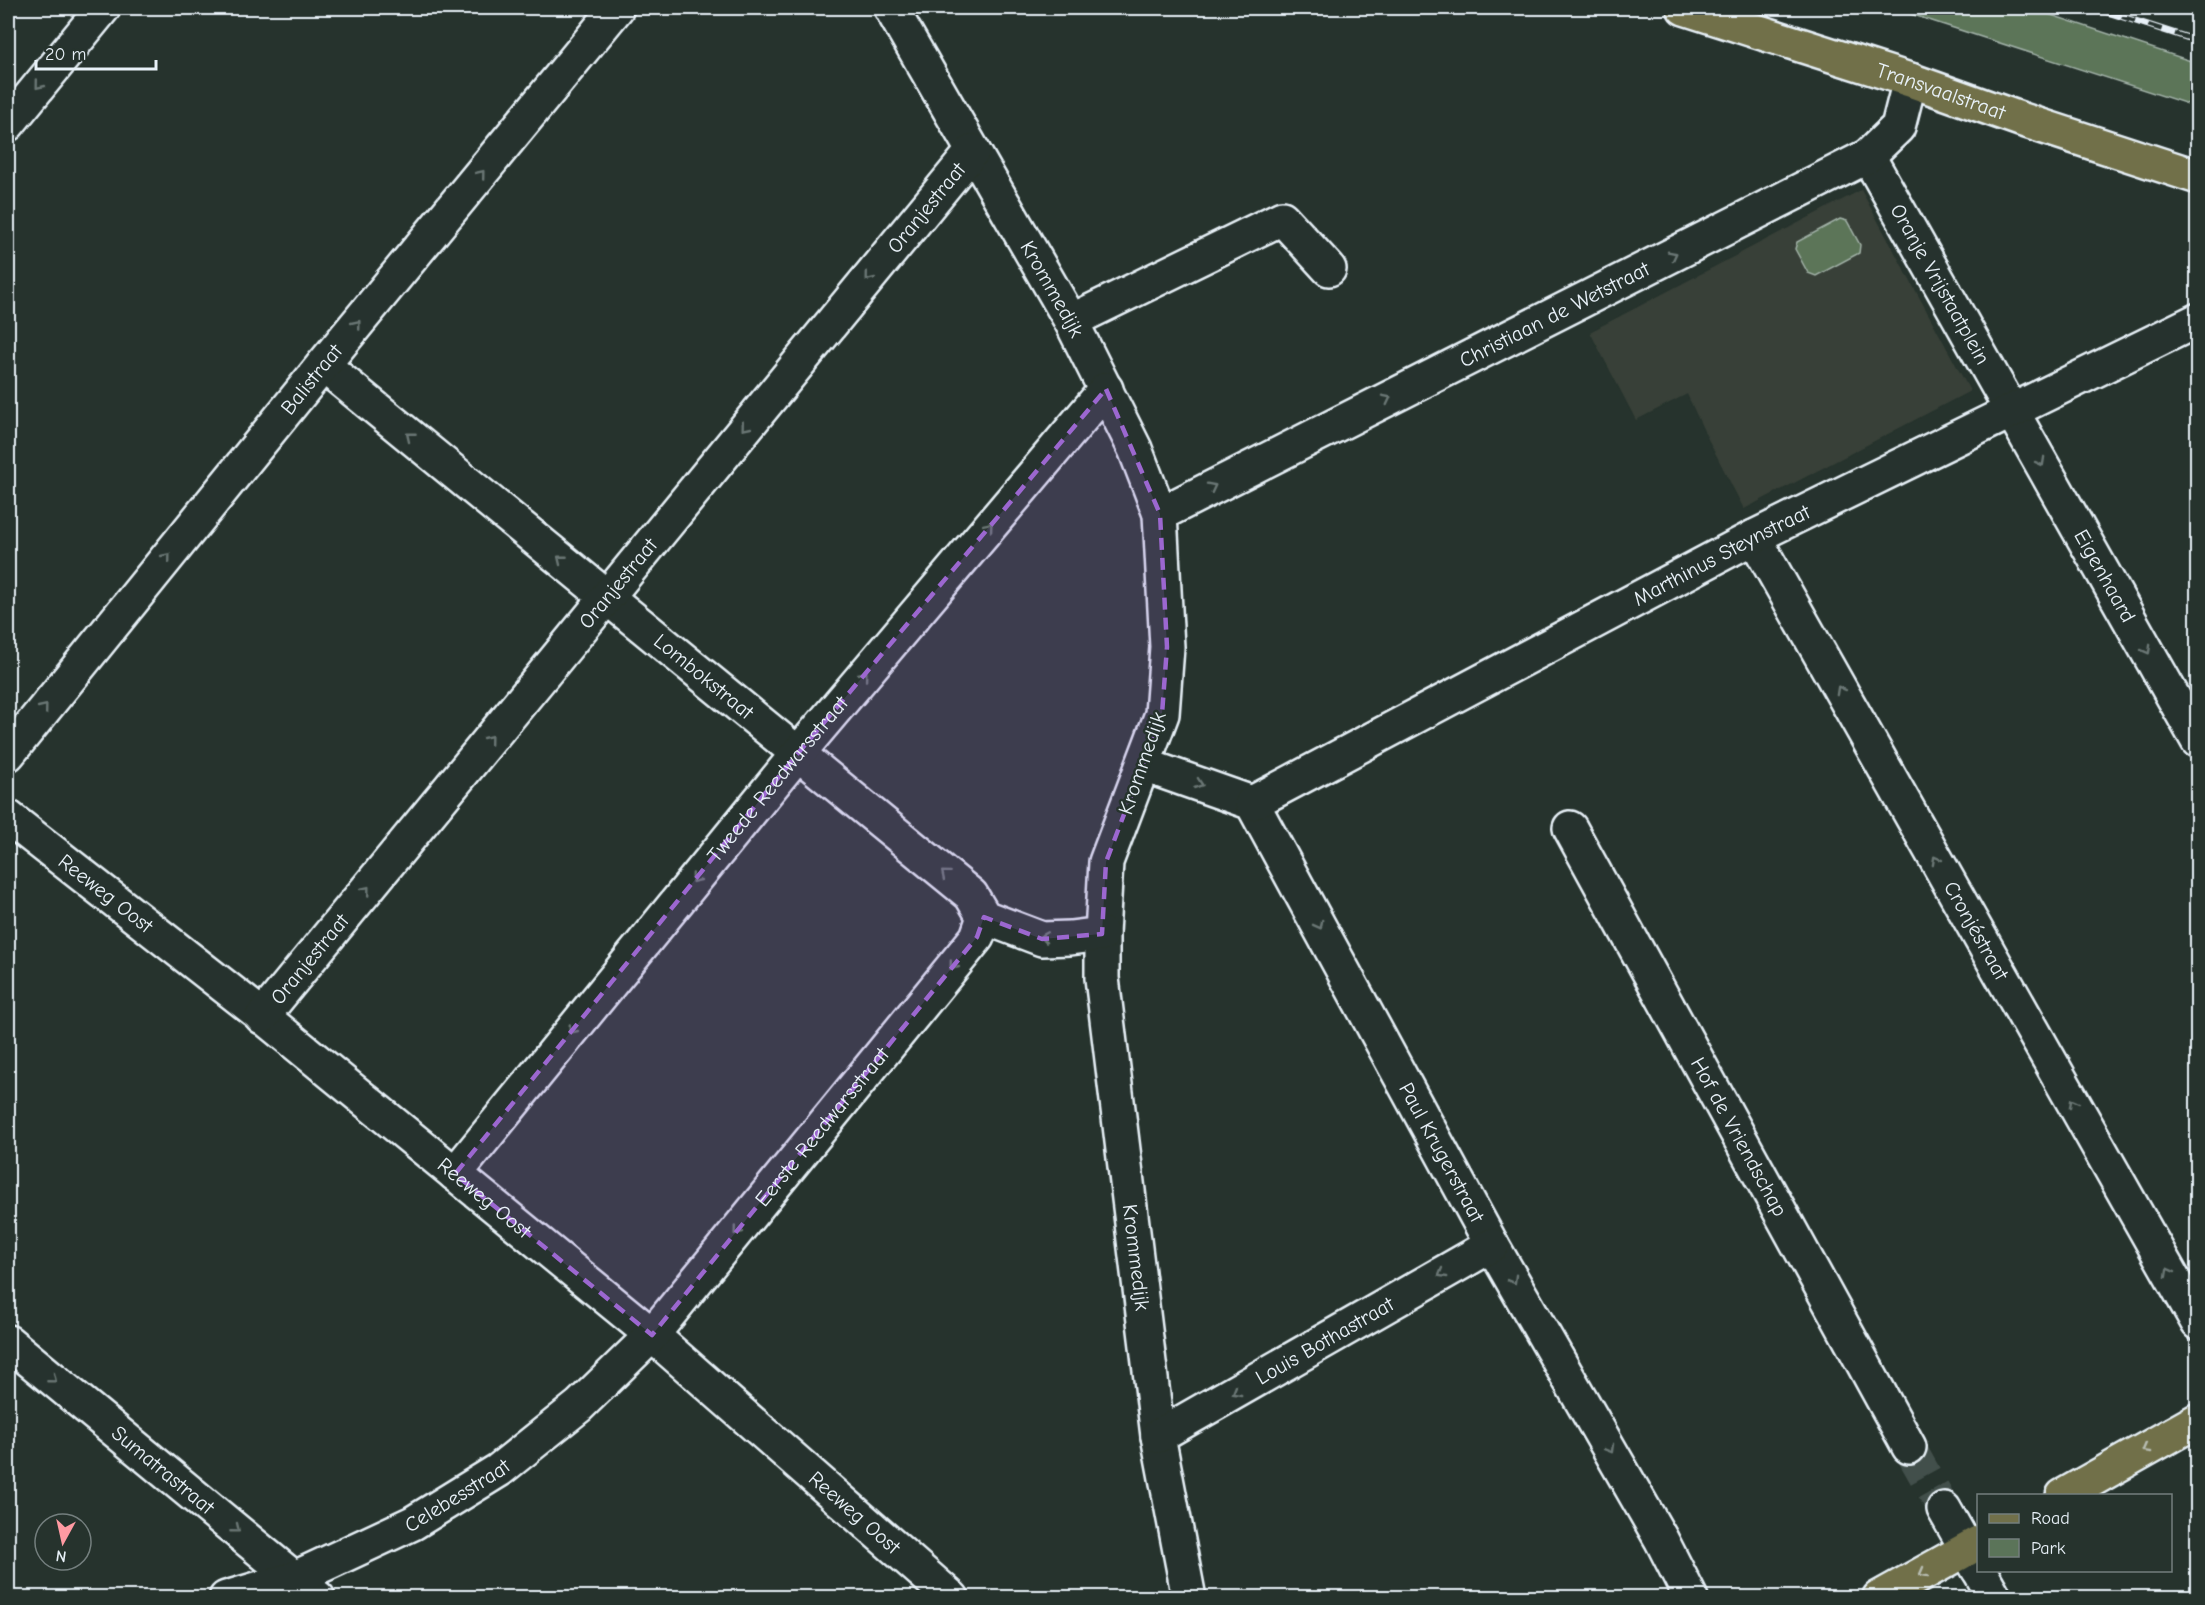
<svg xmlns="http://www.w3.org/2000/svg" width="2205" height="1605" font-family="'Comic Neue',sans-serif">
<style>
.built{fill:#394138}
.green{fill:#5b7459;stroke:#a2b2a8;stroke-width:1.5}
.lines{fill:none;stroke-linecap:round;stroke-linejoin:round}
.minor-tunnel{stroke:#43504b;stroke-width:33;stroke-dasharray:33 16;stroke-linecap:butt}
.minor-casing{stroke:#e8f1f8;stroke-width:38}
.major-casing{stroke:#e8f1f8;stroke-width:38}
.minor{stroke:#26332d;stroke-width:33}
.major{stroke:#71704a;stroke-width:33}
.rail-casing{stroke:#e8f1f8;stroke-width:7}
.rail{stroke:#26332d;stroke-width:4.5;stroke-dasharray:14;stroke-linecap:butt}
.oneway{stroke:#6a7674}
.oneway2{stroke:#b8bdb2}
.marked{fill:#9c67d0;fill-opacity:0.2;stroke:#9c67d0;stroke-width:4.5;stroke-dasharray:12 8;stroke-linejoin:round}
.labels{text-anchor:middle;stroke-width:5;stroke-linejoin:round;paint-order:stroke}
.street-label{font-size:21px;fill:#e8f1f8;stroke:#26332d}
</style>
<rect width="100%" height="100%" fill="#26332d"/>
<filter id="ink" filterUnits="userSpaceOnUse"><feTurbulence type="fractalNoise" baseFrequency=".0167" numOctaves="2"/><feDisplacementMap in="SourceGraphic" scale="12" xChannelSelector="R" yChannelSelector="G"/><feConvolveMatrix kernelMatrix="1 2 1 2 8 2 1 2 1" color-interpolation-filters="sRGB"/></filter>
<g filter="url(#ink)">
<!-- built -->
<path class="built" d="M1861,190L1970,391L1744,509L1705,433L1687,394L1636,420L1590,332Z"/>
<!-- green -->
<g class="green">
<path d="M1892,8H2030L2197,63V107Z"/>
<path d="M1840,219L1847,221L1860,245L1859,253L1816,276L1808,273L1795,249L1797,242Z"/>
</g>
<g class="lines">
<!-- minor-tunnel -->
<path class="minor-tunnel" d="M1909,1447L1944,1509"/>
<defs>
<g id="minor">
<path id="s1" d="M891,8L1071,321L1135,449L1160,514L1167,647L1162,714L1106,862L1102,934V978L1158,1436L1189,1598"/>
<path d="M8,124L103,8"/>
<path id="s2" d="M1868,156L2198,741"/>
<path d="M1071,321L1282,218L1329,269"/>
<path id="s3" d="M323,365L971,895L984,917L1042,939L1070,938L1102,934"/>
<path id="s4" d="M1160,514L1868,156L1898,127L1910,80"/>
<path id="s5" d="M1754,537L2198,1323"/>
<path id="s6" d="M8,754L323,365L617,8"/>
<path id="s7" d="M1144,765L1252,803L1492,1245L1661,1539L1691,1598"/>
<path id="s8" d="M1252,803L1754,537L2198,320"/>
<path id="s9" d="M8,817L256,1011L652,1335L952,1598"/>
<path id="s10" d="M1570,828L1909,1447"/>
<path id="s11" d="M262,1017L973,151"/>
<path id="s12" d="M455,1174L799,752L1106,389"/>
<path id="s13" d="M8,1342L318,1598"/>
<path id="s14" d="M1158,1436L1492,1245"/>
<path d="M1944,1509L1978,1569"/>
<path d="M1979,1570L1995,1598"/>
<path id="s15" d="M226,1598L295,1578L413,1523L499,1470L579,1406L652,1335L977,937L984,917"/>
</g>
<g id="major">
<path id="s16" d="M1684,8L1910,80L2023,120L2198,177"/>
<path d="M2063,1496L2198,1420"/>
<path d="M1879,1598L1978,1543"/>
</g>
</defs>
<!-- minor casing -->
<use href="#minor" class="minor-casing"/>
<!-- major casing -->
<use href="#major" class="major-casing"/>
<!-- minor -->
<use href="#minor" class="minor"/>
<!-- major -->
<use href="#major" class="major"/>
<defs>
<path id="rail" d="M2095,8L2198,41"/>
</defs>
<!-- rail casing -->
<use href="#rail" class="rail-casing"/>
<!-- rail -->
<use href="#rail" class="rail"/>
</g>
<!-- one-way arrows -->
<defs><path id="oneway-chevron" d="M-2-3.5L2.5 0L-2 3.5" fill="none" stroke-width="1.6" stroke-linecap="round" stroke-linejoin="round" transform="scale(1.5)"/></defs>
<g class="oneway">
<use href="#oneway-chevron" transform="translate(39 85) rotate(129)"/>
<use href="#oneway-chevron" transform="translate(481 174) rotate(-51)"/>
<use href="#oneway-chevron" transform="translate(1673 255) rotate(-27)"/>
<use href="#oneway-chevron" transform="translate(869 277) rotate(129)"/>
<use href="#oneway-chevron" transform="translate(357 324) rotate(-51)"/>
<use href="#oneway-chevron" transform="translate(1387 399) rotate(-27)"/>
<use href="#oneway-chevron" transform="translate(745 427) rotate(129)"/>
<use href="#oneway-chevron" transform="translate(410 436) rotate(-141)"/>
<use href="#oneway-chevron" transform="translate(2041 462) rotate(61)"/>
<use href="#oneway-chevron" transform="translate(1212 487) rotate(-27)"/>
<use href="#oneway-chevron" transform="translate(989 526) rotate(-50)"/>
<use href="#oneway-chevron" transform="translate(167 557) rotate(-51)"/>
<use href="#oneway-chevron" transform="translate(561 559) rotate(-141)"/>
<use href="#oneway-chevron" transform="translate(2147 650) rotate(61)"/>
<use href="#oneway-chevron" transform="translate(864 675) rotate(-50)"/>
<use href="#oneway-chevron" transform="translate(1840 690) rotate(-119)"/>
<use href="#oneway-chevron" transform="translate(44 708) rotate(-51)"/>
<use href="#oneway-chevron" transform="translate(489 739) rotate(-51)"/>
<use href="#oneway-chevron" transform="translate(1199 784) rotate(19)"/>
<use href="#oneway-chevron" transform="translate(1936 860) rotate(-119)"/>
<use href="#oneway-chevron" transform="translate(945 874) rotate(-140)"/>
<use href="#oneway-chevron" transform="translate(695 879) rotate(129)"/>
<use href="#oneway-chevron" transform="translate(366 890) rotate(-51)"/>
<use href="#oneway-chevron" transform="translate(1319 925) rotate(62)"/>
<use href="#oneway-chevron" transform="translate(1044 937) rotate(-171)"/>
<use href="#oneway-chevron" transform="translate(953 966) rotate(129)"/>
<use href="#oneway-chevron" transform="translate(572 1030) rotate(129)"/>
<use href="#oneway-chevron" transform="translate(2073 1103) rotate(-119)"/>
<use href="#oneway-chevron" transform="translate(737 1231) rotate(129)"/>
<use href="#oneway-chevron" transform="translate(2169 1272) rotate(-119)"/>
<use href="#oneway-chevron" transform="translate(1442 1274) rotate(150)"/>
<use href="#oneway-chevron" transform="translate(1513 1280) rotate(60)"/>
<use href="#oneway-chevron" transform="translate(53 1379) rotate(39)"/>
<use href="#oneway-chevron" transform="translate(1236 1392) rotate(150)"/>
<use href="#oneway-chevron" transform="translate(1610 1449) rotate(60)"/>
<use href="#oneway-chevron" transform="translate(236 1529) rotate(39)"/>
</g>
<g class="oneway2">
<use href="#oneway-chevron" transform="translate(2146 1449) rotate(151)"/>
<use href="#oneway-chevron" transform="translate(1923 1573) rotate(151)"/>
</g>
</g>
<!-- marked area -->
<path class="marked" d="M1106,389L1160,514L1167,647L1162,714L1106,862L1102,934L1042,939L984,917L977,937L652,1335L455,1174L799,752Z"/>
<g class="labels">
<!-- street labels -->
<g class="street-label">
<text dy="7" stroke="none"><textPath href="#s16" startOffset="270">Transvaalstraat</textPath></text>
<text dy="7" stroke="none"><textPath href="#s11" startOffset="1047">Oranjestraat</textPath></text>
<text dy="7" stroke="none"><textPath href="#s2" startOffset="147">Oranje Vrijstaatplein</textPath></text>
<text dy="7" stroke="none"><textPath href="#s1" startOffset="324">Krommedijk</textPath></text>
<text dy="7" stroke="none"><textPath href="#s4" startOffset="442">Christiaan de Wetstraat</textPath></text>
<text dy="7" stroke="none"><textPath href="#s6" startOffset="482">Balistraat</textPath></text>
<text dy="7" stroke="none"><textPath href="#s8" startOffset="531">Marthinus Steynstraat</textPath></text>
<text dy="7" stroke="none"><textPath href="#s2" startOffset="482">Eigenhaard</textPath></text>
<text dy="7" stroke="none"><textPath href="#s11" startOffset="561">Oranjestraat</textPath></text>
<text dy="7" stroke="none"><textPath href="#s3" startOffset="492">Lombokstraat</textPath></text>
<text transform="translate(1142 763) rotate(-71)" y="7">Krommedijk</text>
<text dy="7" stroke="none"><textPath href="#s12" startOffset="510">Tweede Reedwarsstraat</textPath></text>
<text dy="7" stroke="none"><textPath href="#s9" startOffset="124">Reeweg Oost</textPath></text>
<text dy="7" stroke="none"><textPath href="#s5" startOffset="452">Cronjéstraat</textPath></text>
<text dy="7" stroke="none"><textPath href="#s11" startOffset="75">Oranjestraat</textPath></text>
<text dy="7" stroke="none"><textPath href="#s15" startOffset="776">Eerste Reedwarsstraat</textPath></text>
<text dy="7" stroke="none"><textPath href="#s10" startOffset="352">Hof de Vriendschap</textPath></text>
<text dy="7" stroke="none"><textPath href="#s7" startOffset="512">Paul Krugerstraat</textPath></text>
<text dy="7" stroke="none"><textPath href="#s9" startOffset="610">Reeweg Oost</textPath></text>
<text dy="7" stroke="none"><textPath href="#s1" startOffset="1330">Krommedijk</textPath></text>
<text dy="7" stroke="none"><textPath href="#s14" startOffset="192">Louis Bothastraat</textPath></text>
<text dy="7" stroke="none"><textPath href="#s13" startOffset="201">Sumatrastraat</textPath></text>
<text dy="7" stroke="none"><textPath href="#s15" startOffset="254">Celebesstraat</textPath></text>
<text dy="7" stroke="none"><textPath href="#s9" startOffset="1096">Reeweg Oost</textPath></text>
</g>
</g>
<!-- margin -->
<rect width="2205" height="1605" fill="none" stroke="#26332d" stroke-width="30"/>
<rect x="15" y="15" width="2175" height="1575" fill="none" stroke="#e8f1f8" stroke-width="2" filter="url(#ink)"/>
<!-- legend -->
<rect x="1977" y="1494" width="195" height="78" fill="#26332d" stroke="#747f7e" stroke-width="1.5"/>
<rect x="1989" y="1514" width="30" height="9" fill="#71704a" stroke="#747f7e" stroke-width="1.5"/>
<text x="2031" y="1524" font-size="18" fill="#e8f1f8">Road</text>
<rect x="1989" y="1539" width="30" height="18" fill="#5b7459" stroke="#747f7e" stroke-width="1.5"/>
<text x="2031" y="1554" font-size="18" fill="#e8f1f8">Park</text>
<!-- north arrow -->
<g transform="translate(63 1542) rotate(188)"><circle r="28" fill="#26332d" stroke="#747f7e" stroke-width="1.5"/>
<path d="M0-4.5L10 22L0 15L-10 22Z" fill="#ff9aa2"/>
<text y="-9" font-size="16" font-weight="bold" text-anchor="middle" fill="#e8f1f8">N</text>
</g>
<!-- scale -->
<path d="M36 60v9h120v-9" fill="none" stroke="#e8f1f8" stroke-width="3"/>
<text x="45" y="60" font-size="18" fill="#e8f1f8" stroke="#26332d" stroke-width="4.5" paint-order="stroke">20 m</text>
</svg>
